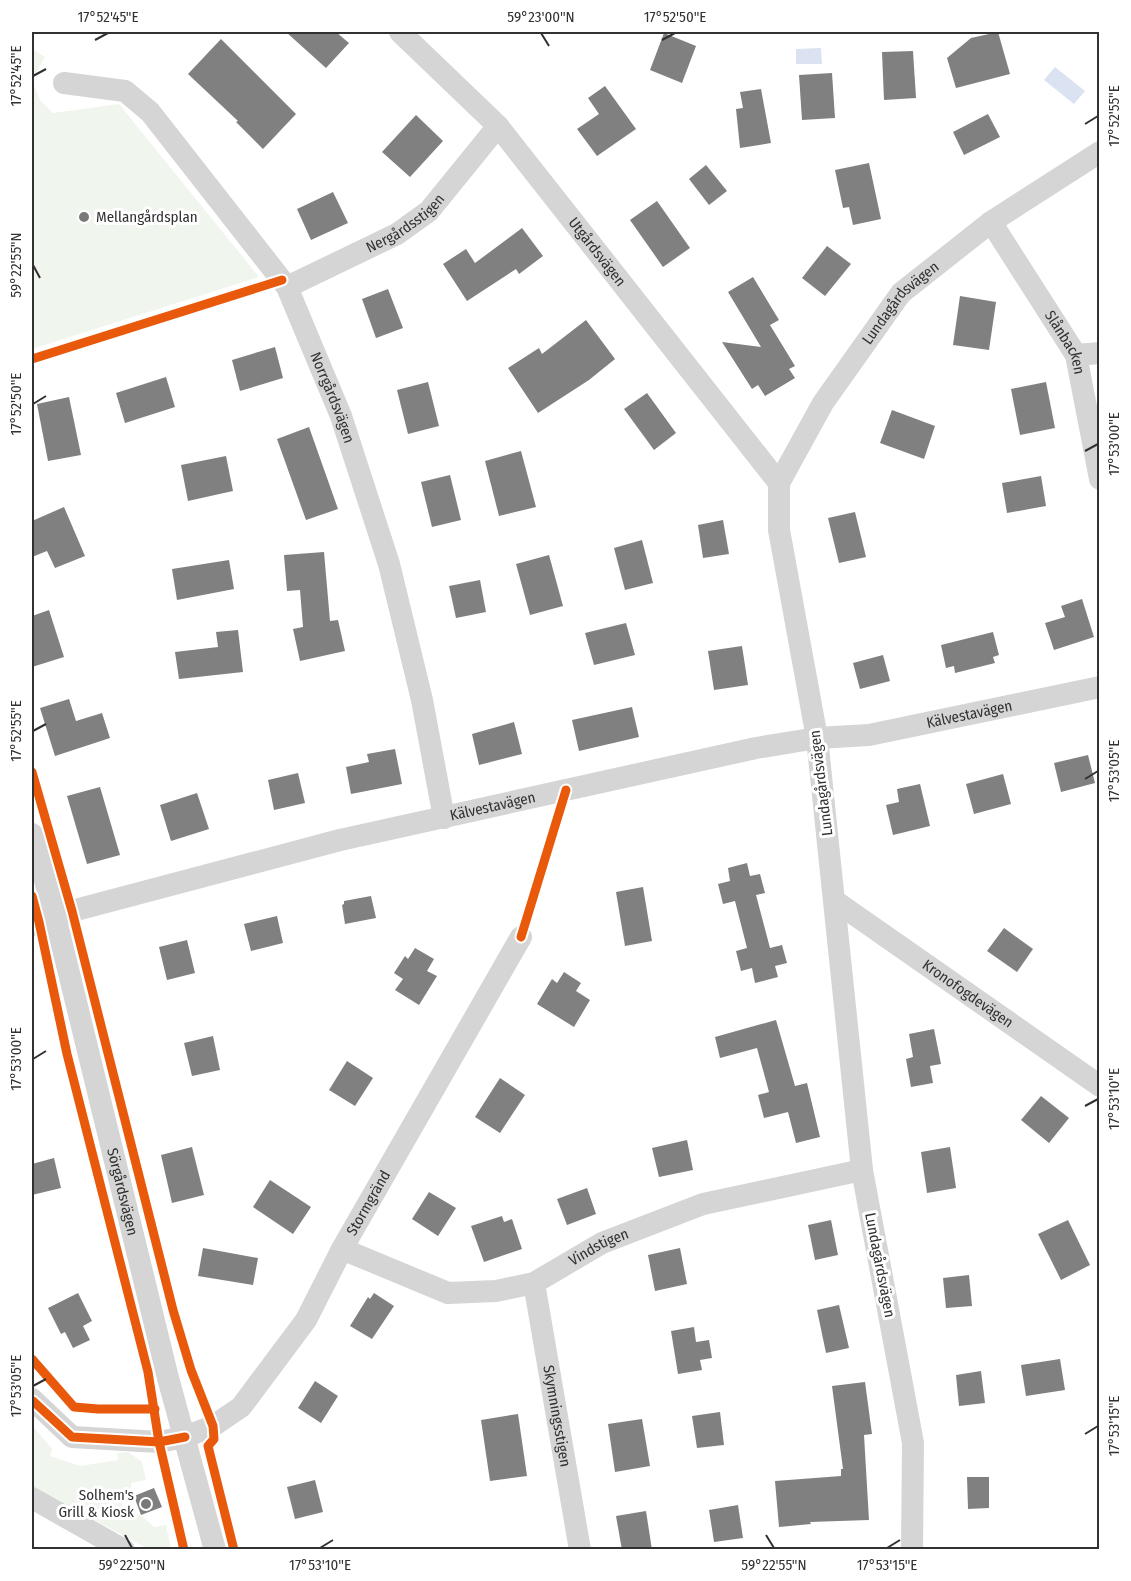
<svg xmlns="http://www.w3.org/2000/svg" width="1131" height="1581" font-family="'Fira Sans Condensed',sans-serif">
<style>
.green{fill:#f0f5ed}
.water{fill:#dbe3f2}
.building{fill:#808080}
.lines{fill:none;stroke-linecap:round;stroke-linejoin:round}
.minor{stroke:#d5d5d5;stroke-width:22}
.cycleway-casing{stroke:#fff;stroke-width:13}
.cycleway{stroke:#e8590c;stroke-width:9}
.ticks{fill:none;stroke:#313131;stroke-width:2}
.poi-dot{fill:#797979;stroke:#fff;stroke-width:2}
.labels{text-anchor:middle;stroke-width:6;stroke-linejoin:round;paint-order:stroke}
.poi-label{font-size:15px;fill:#313131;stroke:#fff;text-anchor:start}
.street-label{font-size:15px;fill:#313131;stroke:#fff}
.neatline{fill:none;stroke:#313131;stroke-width:2}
.ticks-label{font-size:15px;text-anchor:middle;fill:#313131}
</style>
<rect width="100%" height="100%" fill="#fff"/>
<!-- green -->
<g class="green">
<path d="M32,49L45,57L32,80L40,100L53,113L119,104L259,277L32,349Z"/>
<path d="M32,1425L52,1449L50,1456L80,1466L118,1460L117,1453L128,1452L142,1462L146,1480L131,1483V1492L122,1505L125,1511L142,1516L154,1527L166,1525L171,1549H148L32,1486Z"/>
</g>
<!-- water -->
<g class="water">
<path d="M821,48L822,64H796V49Z"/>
<path d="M1055,67L1085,91L1074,104L1044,80Z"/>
</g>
<!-- building -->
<g class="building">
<path d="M286,32H336L349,43L326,68Z"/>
<path d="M998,32L1010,74L956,88L947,58L971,38Z"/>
<path d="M664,33L696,46L682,83L650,70Z"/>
<path d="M221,39L296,114L263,149L236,122L238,121L188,74Z"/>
<path d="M913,51L916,98L884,100L882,52Z"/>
<path d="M832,73L835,118L802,120L799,75Z"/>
<path d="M605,86L636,129L597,156L577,129L599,114L588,98Z"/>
<path d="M761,89L771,143L740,148L736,109L743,108L740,92Z"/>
<path d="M988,114L1000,137L964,155L953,132Z"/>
<path d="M416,115L443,141L410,177L382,152Z"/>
<path d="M869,163L881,219L853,225L849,207L843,208L835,170Z"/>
<path d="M706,165L727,191L709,205L689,179Z"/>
<path d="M333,192L348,223L311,240L297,209Z"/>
<path d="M657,201L690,248L663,267L630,220Z"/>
<path d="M522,228L543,256L519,274L516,269L467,301L443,264L466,249L475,263Z"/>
<path d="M827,246L851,264L825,296L802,278Z"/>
<path d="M753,277L779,320L770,325L795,366L789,369L795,378L765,396L758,385L752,389L722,342L761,347L728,292Z"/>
<path d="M388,289L403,328L376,338L362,299Z"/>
<path d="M960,296L996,302L989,350L953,345Z"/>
<path d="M586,320L615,359L589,380L538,413L508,368L539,348L542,354Z"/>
<path d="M275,347L283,378L240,391L232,360Z"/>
<path d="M166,377L175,407L125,423L116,393Z"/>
<path d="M428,382L439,426L408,434L397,390Z"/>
<path d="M1046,382L1055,428L1020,435L1011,389Z"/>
<path d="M647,393L676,433L654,450L624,409Z"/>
<path d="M69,397L81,455L48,461L37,404Z"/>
<path d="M892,410L935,426L924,459L880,443Z"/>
<path d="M309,427L338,509L306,520L277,439Z"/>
<path d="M521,451L536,507L499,516L485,461Z"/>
<path d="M226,456L233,491L188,501L181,465Z"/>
<path d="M450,475L461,520L432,527L421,482Z"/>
<path d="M1041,476L1046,506L1007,513L1002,483Z"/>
<path d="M64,507L85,556L55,568L47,551L32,557V521Z"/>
<path d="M855,512L866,557L839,563L828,518Z"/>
<path d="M723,520L729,554L703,558L698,525Z"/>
<path d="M642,540L653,583L625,590L614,548Z"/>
<path d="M324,552L330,621L338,620L345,651L300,661L293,629L303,627L300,590L287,591L284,555Z"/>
<path d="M549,555L563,606L530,615L516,564Z"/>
<path d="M229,560L234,589L177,600L172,569Z"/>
<path d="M480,580L486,612L456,618L449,586Z"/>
<path d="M1082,599L1094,637L1054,650L1045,623L1065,617L1061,606Z"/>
<path d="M49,610L64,657L32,667V616Z"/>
<path d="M626,623L635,655L594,665L585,633Z"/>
<path d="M238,630L243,672L179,679L175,652L218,647L216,632Z"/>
<path d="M993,632L999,655L993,657L995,663L955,673L954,666L946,668L941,645Z"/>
<path d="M742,646L748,685L714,690L708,651Z"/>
<path d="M883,655L890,681L860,689L853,663Z"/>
<path d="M69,699L76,721L102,713L110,738L55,756L40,708Z"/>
<path d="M632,707L639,737L579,751L572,720Z"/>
<path d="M514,722L522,754L479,765L472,734Z"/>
<path d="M395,749L402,784L351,794L346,767L369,762L367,754Z"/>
<path d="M1088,755L1095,783L1061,792L1054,763Z"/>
<path d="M298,773L305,803L274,810L268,780Z"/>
<path d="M1003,774L1011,804L974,814L966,784Z"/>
<path d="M920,784L930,826L893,835L886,805L899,802L897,789Z"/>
<path d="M100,787L120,855L87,864L67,796Z"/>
<path d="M197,793L209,829L171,841L160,805Z"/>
<path d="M747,863L750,876L760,874L765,893L756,895L770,948L782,945L787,963L775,966L778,977L755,983L752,968L741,971L736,951L747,948L735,901L723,904L718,884L730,881L728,868Z"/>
<path d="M643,887L652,941L625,946L616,892Z"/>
<path d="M371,896L376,918L345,924L342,905L344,904V901Z"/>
<path d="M277,916L283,943L251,951L244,924Z"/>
<path d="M1004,928L1033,949L1017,972L987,951Z"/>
<path d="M187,940L195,973L167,980L159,947Z"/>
<path d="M415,948L434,959L427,971L437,976L419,1005L395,990L403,979L394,973L405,956L408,959Z"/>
<path d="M564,972L581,983L576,991L590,1000L574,1027L537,1004L552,979L557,983Z"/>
<path d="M776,1020L795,1086L807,1083L820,1137L796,1143L788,1112L764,1118L758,1095L769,1092L757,1048L720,1058L715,1037Z"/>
<path d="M934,1029L941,1064L930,1066L933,1083L911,1087L906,1059L913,1057L909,1034Z"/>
<path d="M213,1036L220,1070L192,1076L184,1043Z"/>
<path d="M347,1061L373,1078L355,1106L329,1090Z"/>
<path d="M500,1078L525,1095L500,1133L475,1117Z"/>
<path d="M1041,1096L1069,1118L1049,1143L1021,1120Z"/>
<path d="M687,1140L693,1170L659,1177L652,1148Z"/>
<path d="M192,1147L204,1195L172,1203L161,1155Z"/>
<path d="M950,1147L956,1188L927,1193L921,1152Z"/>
<path d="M54,1158L61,1188L32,1195V1164Z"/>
<path d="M270,1180L311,1207L293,1234L253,1207Z"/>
<path d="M587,1188L596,1214L567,1225L557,1199Z"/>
<path d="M429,1192L456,1208L438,1236L412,1219Z"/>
<path d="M502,1216L504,1222L512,1219L522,1249L484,1262L471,1226Z"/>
<path d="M831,1220L838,1255L815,1260L808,1225Z"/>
<path d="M1068,1220L1090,1265L1061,1280L1038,1234Z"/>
<path d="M203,1248L258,1258L253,1285L198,1276Z"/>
<path d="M680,1248L687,1284L655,1291L648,1255Z"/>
<path d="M969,1275L972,1306L946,1308L943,1278Z"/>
<path d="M78,1293L92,1321L83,1326L90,1340L73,1348L65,1332L61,1334L48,1308Z"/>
<path d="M374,1293L394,1306L372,1339L350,1326L368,1297L370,1299Z"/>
<path d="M839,1305L849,1348L826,1353L817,1310Z"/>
<path d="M694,1327L696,1342L709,1340L712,1358L700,1360L702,1370L678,1374L671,1331Z"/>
<path d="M1060,1359L1065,1390L1026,1396L1021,1365Z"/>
<path d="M981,1371L985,1403L959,1406L956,1375Z"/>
<path d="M315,1381L338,1396L321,1423L298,1408Z"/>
<path d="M865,1382L872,1434L864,1435L869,1520L810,1522L811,1524L779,1527L775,1481L841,1476V1469H843L832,1386Z"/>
<path d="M720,1412L724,1445L697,1448L692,1416Z"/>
<path d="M518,1414L527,1476L490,1481L481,1420Z"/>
<path d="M642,1419L650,1466L615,1472L608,1424Z"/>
<path d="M967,1477H989V1508L968,1509Z"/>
<path d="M315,1480L323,1512L295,1519L287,1487Z"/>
<path d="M154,1488L162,1507L141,1515L134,1496Z"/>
<path d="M738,1505L743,1538L714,1542L709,1510Z"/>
<path d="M646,1511L652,1550H622L616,1516Z"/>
</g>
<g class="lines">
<!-- minor -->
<g class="minor">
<path id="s1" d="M400,32L498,126L779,483"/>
<path id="s2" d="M64,83L125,91L150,112L287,287L341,416L389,564L422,700L444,818"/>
<path id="s3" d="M991,222L1076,355L1100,479"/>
<path id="s4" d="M287,287L397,234L429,211L498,126"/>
<path d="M1076,355L1100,353"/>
<path id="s5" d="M32,834L55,916L168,1378L215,1550"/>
<path id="s6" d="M835,901L1100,1086"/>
<path id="s7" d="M32,925L72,911L340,840L756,748L817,738L869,735L1100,687"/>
<path id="s8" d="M342,1249L448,1293L496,1291L534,1283L602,1243L703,1204L862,1170"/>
<path id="s9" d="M534,1283L580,1550"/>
<path id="s10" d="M32,1399L72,1437L159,1442L185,1437L213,1426L241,1407L306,1320L342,1249L521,937"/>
<path d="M32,1498L124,1550"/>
<path id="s11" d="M912,1550L913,1443L862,1170L817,738L779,530V483L823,403L901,293L991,222L1100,152"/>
</g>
<defs>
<g id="cycleway">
<path d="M32,359L282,280"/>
<path d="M32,772L72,911L173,1310L191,1370L213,1426L214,1439L208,1446L234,1550"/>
<path d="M32,896L39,922L67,1054L148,1372L159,1442L184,1550"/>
<path d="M521,937L566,790"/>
<path d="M32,1359L74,1407L98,1409H155"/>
<path d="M33,1401L72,1437L159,1442L185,1437"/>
</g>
</defs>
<!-- cycleway casing -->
<use href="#cycleway" class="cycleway-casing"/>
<!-- cycleway -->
<use href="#cycleway" class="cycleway"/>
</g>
<!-- ticks -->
<path class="ticks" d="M541,33L549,46M95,40L108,33M662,40L675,33M33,76L46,69M1085,124L1098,116M33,265L40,278M33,404L46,396M1085,451L1098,444M33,731L46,724M1085,779L1098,771M33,1059L46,1051M1085,1106L1098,1099M33,1386L46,1379M1085,1434L1098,1426M125,1535L132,1548M766,1535L774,1548M320,1548L333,1540M887,1548L900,1540"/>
<!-- markers -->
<g class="poi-dot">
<circle cx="84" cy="217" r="6"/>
<circle cx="146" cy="1504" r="6"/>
</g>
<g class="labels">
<!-- poi labels -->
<g class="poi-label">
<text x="96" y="222">Mellangårdsplan</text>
<text x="134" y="1500" text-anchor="end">Solhem's<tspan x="134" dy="17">Grill &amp; Kiosk</tspan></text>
</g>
<!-- street labels -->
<g class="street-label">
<text dy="5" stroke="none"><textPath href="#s4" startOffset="135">Nergårdsstigen</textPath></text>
<text dy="5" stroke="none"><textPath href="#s1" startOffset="296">Utgårdsvägen</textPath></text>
<text dy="5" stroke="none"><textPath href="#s11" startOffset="1296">Lundagårdsvägen</textPath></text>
<text dy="5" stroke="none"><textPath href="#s3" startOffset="142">Slånbacken</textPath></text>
<text dy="5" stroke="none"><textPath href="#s2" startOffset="436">Norrgårdsvägen</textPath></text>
<text dy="5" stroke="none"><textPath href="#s7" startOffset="962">Kälvestavägen</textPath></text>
<text transform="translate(821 783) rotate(-97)" y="5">Lundagårdsvägen</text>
<text dy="5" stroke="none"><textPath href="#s7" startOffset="476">Kälvestavägen</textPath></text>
<text dy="5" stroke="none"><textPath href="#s6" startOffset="162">Kronofogdevägen</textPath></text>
<text dy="5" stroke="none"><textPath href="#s5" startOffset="369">Sörgårdsvägen</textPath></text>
<text dy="5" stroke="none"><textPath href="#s10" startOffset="474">Stormgränd</textPath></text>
<text dy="5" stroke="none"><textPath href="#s8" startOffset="276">Vindstigen</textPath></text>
<text transform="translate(880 1265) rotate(79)" y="5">Lundagårdsvägen</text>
<text dy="5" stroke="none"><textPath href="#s9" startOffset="135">Skymningsstigen</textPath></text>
</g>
</g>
<!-- border -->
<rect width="1131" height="1581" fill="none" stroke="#ffffff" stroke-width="66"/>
<rect x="33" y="33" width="1065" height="1515" class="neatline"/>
<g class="ticks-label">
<text x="108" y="22">17°52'45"E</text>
<text x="541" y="22">59°23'00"N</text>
<text x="675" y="22">17°52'50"E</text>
<text transform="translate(16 76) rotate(-90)" y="5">17°52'45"E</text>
<text transform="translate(1114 116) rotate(-90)" y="5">17°52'55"E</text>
<text transform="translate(16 265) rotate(-90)" y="5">59°22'55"N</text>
<text transform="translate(16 404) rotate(-90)" y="5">17°52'50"E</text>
<text transform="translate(1114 444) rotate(-90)" y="5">17°53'00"E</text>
<text transform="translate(16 731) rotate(-90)" y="5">17°52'55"E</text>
<text transform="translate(1114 771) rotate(-90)" y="5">17°53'05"E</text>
<text transform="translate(16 1059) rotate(-90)" y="5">17°53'00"E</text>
<text transform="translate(1114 1099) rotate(-90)" y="5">17°53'10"E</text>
<text transform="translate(16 1386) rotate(-90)" y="5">17°53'05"E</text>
<text transform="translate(1114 1426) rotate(-90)" y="5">17°53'15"E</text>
<text x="132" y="1570">59°22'50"N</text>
<text x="320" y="1570">17°53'10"E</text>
<text x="774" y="1570">59°22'55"N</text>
<text x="887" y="1570">17°53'15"E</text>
</g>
</svg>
